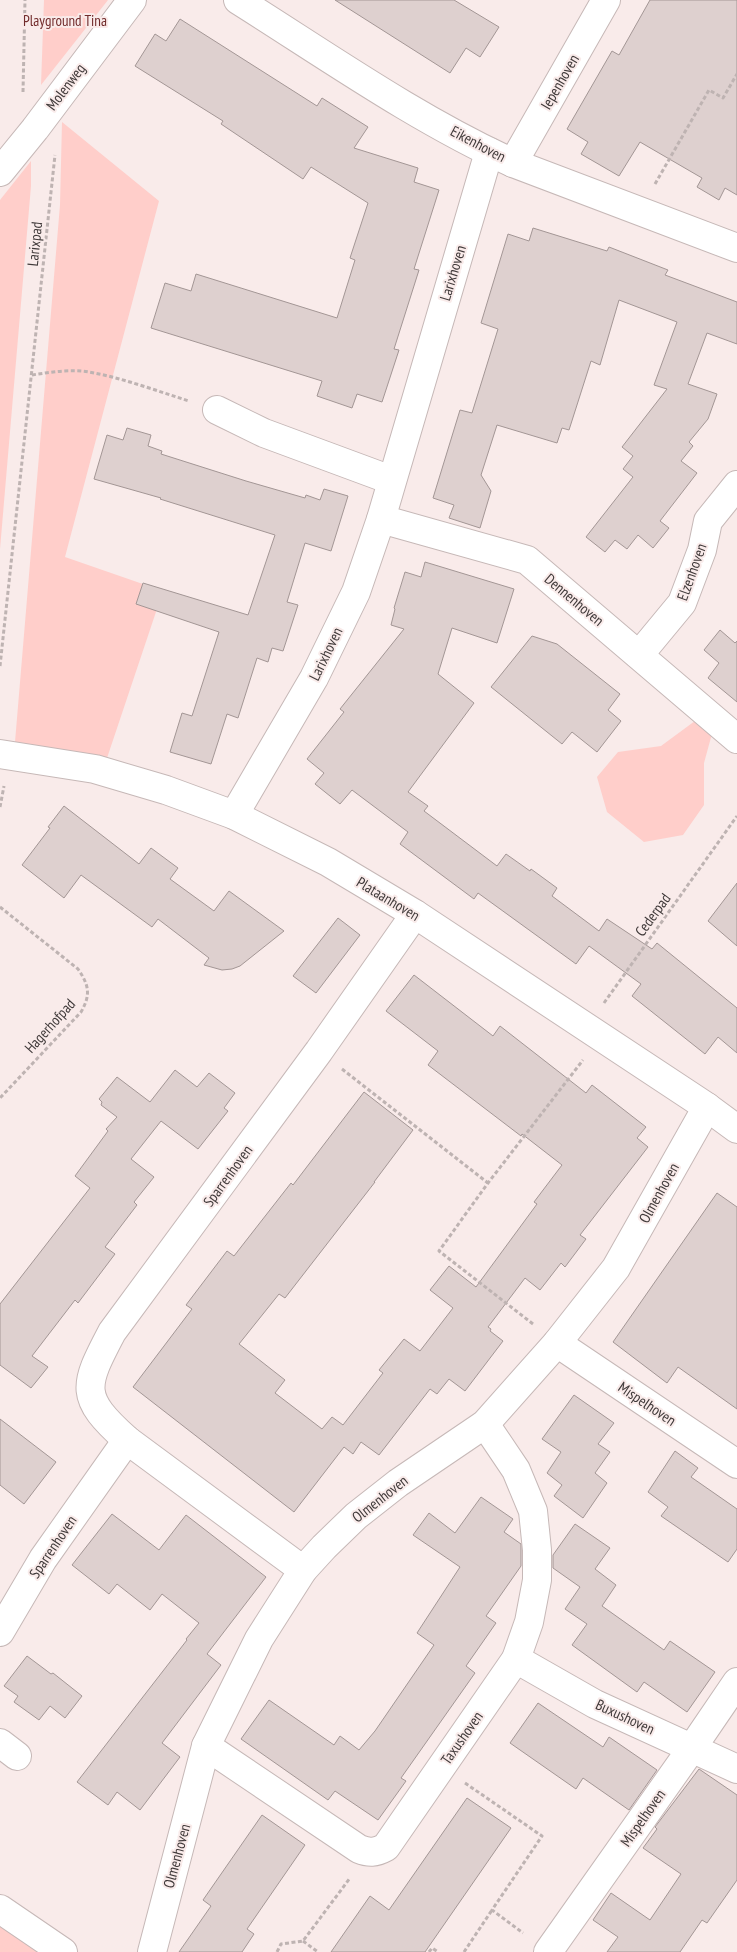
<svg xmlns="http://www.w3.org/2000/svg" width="737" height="1952" font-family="'PT Sans Narrow',sans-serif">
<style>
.green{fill:#ffceca}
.building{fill:#ded0cf;stroke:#a39695}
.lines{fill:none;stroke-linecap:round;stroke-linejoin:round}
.street-casing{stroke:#c6b8b7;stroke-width:30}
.path{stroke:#beb3b2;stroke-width:3;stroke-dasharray:4 2.5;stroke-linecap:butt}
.street{stroke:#fff;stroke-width:28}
.labels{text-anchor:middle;stroke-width:4;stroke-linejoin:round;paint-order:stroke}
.park-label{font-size:15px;fill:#712b2b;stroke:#f9ebea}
.street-label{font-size:15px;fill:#403a3a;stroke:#f9ebea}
</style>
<rect width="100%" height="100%" fill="#f9ebea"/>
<!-- green -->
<g class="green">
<path d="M44,0H108L41,85Z"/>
<path d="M62,122L159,201L65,557L163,591L106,761L80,753L15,742L60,205Z"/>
<path d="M31,161V186L0,549V200Z"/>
<path d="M699,718L713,730L704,763V805L683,835L644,842L607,812L597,777L618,752L661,746Z"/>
<path d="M0,1926L38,1952H0Z"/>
</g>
<!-- building -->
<g class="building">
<path d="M335,0H454L499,27L480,57L466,48L450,73Z"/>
<path d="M650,0H737V195L725,188L719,200L697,187L702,178L640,142L619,176L581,154L588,142L567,129L612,51L619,55Z"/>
<path d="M180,19L317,106L322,98L368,127L354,148L418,168L414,182L439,190L414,269L419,270L394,349L399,350L382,402L357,394L352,408L317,396L322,381L151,328L165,283L191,291L196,274L337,318L355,260L350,258L368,203L311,167L303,179L221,124L223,121L135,66L155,34L166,41Z"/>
<path d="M533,228L607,251L609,247L668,270L665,275L737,302V344L707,333L688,384L717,394L708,419L689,442L693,446L681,461L697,473L660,521L669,528L653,548L638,535L627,549L615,540L605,552L586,537L633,477L623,469L633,456L622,447L667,389L654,385L677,322L619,300L600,365L591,361L569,430L562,428L557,443L497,425L481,475L491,491L480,528L449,518L454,505L433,498L460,410L472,413L498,329L481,323L508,234L529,241Z"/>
<path d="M127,428L151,435L148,446L162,451L161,454L246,481L305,498L306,495L320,500L324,489L348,496L331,551L305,543L287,602L298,605L283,651L272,648L268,662L257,658L238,718L227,714L211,764L170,752L182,713L192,716L219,632L136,604L143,583L248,615L275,535L160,499L161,498L94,479L107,435L123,440Z"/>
<path d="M425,562L514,589L497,643L452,628L438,674L474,703L408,792L428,806L424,811L497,866L506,854L530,871L531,869L557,888L552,896L599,931L607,919L652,949L657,943L737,1008V1053L718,1037L705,1054L632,996L641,984L589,946L576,964L478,893L474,899L400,844L408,832L352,790L340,804L315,784L324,773L307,759L344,712L340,709L404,629L391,625L395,609L394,608L405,572L421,577Z"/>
<path d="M720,630L735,643L737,641V702L708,678L719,663L704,650Z"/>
<path d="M532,636L557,644L620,694L608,710L621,721L597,752L572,732L562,744L491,687Z"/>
<path d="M64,806L139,864L151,848L178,868L170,879L214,911L229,891L284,931L240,966L232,969L222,970L204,965L209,958L158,919L152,927L81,875L64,898L22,865L50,828L48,827Z"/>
<path d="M737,883V946L708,921Z"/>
<path d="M338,918L360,935L316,993L293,976Z"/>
<path d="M414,975L493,1036L500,1026L586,1093L592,1085L646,1127L637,1138L648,1147L580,1235L586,1239L565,1267L561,1263L540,1290L525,1278L488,1327L491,1329L490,1331L503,1341L465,1391L449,1379L437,1394L430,1389L379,1455L361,1442L353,1454L344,1447L294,1512L133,1387L192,1309L186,1305L227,1251L234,1256L291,1183L293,1185L364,1092L413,1130L374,1182H375L285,1298L279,1294L239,1344L285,1380L275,1393L322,1429L332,1417L343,1425L383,1373L379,1370L404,1339L420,1351L453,1308L430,1290L449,1266L476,1287L537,1204L534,1202L562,1165L522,1134L521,1136L428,1065L438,1051L386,1011Z"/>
<path d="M175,1070L197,1087L209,1073L235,1093L224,1108L228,1111L198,1149L161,1121L131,1159L154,1177L134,1202L137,1205L105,1247L115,1254L78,1303L75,1300L32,1356L48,1367L31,1388L0,1365V1304L90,1188L75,1176L108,1131L106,1129L117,1117L101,1105L102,1102L99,1099L117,1077L150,1102Z"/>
<path d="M717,1193L737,1207V1409L678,1367L667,1383L613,1342Z"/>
<path d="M574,1395L614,1423L598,1444L610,1452L595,1473L607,1483L583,1518L554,1496L562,1485L547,1473L561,1452L542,1439Z"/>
<path d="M0,1419L56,1462L24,1504L0,1485Z"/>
<path d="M675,1451L698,1468L691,1477L737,1509V1549L728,1562L661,1516L668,1507L648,1492Z"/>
<path d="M481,1497L513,1519L504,1532L521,1544V1566L486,1616L496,1623L466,1666L475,1673L401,1778L406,1781L378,1820L335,1791L328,1800L241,1739L269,1700L334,1745L340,1736L359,1750L375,1731L434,1645L417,1633L460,1567L413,1535L429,1513L455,1533Z"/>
<path d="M112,1514L159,1550L186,1515L266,1577L207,1654L221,1665L162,1743L180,1757L140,1810L117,1792L108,1805L77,1782L187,1640L186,1639L199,1623L162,1594L150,1610L117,1584L109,1594L72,1565Z"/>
<path d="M575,1524L610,1548L595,1569L616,1585L602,1606L664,1650L670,1641L715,1672L687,1712L644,1682L637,1692L572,1645L587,1624L565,1609L580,1587L553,1568V1555Z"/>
<path d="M27,1656L51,1674L53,1673L82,1696L65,1718L50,1706L39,1720L14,1702L18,1696L4,1686Z"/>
<path d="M538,1703L603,1747L609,1737L657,1770L629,1810L583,1778L576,1789L510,1743Z"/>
<path d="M699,1769L737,1795V1880L707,1923L702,1920L680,1952H607L618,1937L593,1920L611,1893L650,1920L681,1874L643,1848L657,1829L655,1827Z"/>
<path d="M467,1798L511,1828L425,1952H331L370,1896L389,1910Z"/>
<path d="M262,1815L305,1845L247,1929L254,1934L242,1952H179L211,1906L203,1900Z"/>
</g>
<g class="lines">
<defs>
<g id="street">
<path d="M238,0C327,56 418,120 513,163L737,248"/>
<path d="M513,163L606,0"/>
<path d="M0,172L35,129L132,0"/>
<path d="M217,410L264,433L391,480"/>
<path d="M381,519L527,560L737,739"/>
<path d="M639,655L682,603L702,550L708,521L737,485"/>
<path d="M0,754L95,769L166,790L234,815L328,862L415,914L707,1107L737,1129"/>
<path d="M234,815L314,678L356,592L381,519L489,152"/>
<path d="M557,1343L737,1464"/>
<path d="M303,1570L127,1440C79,1397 83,1387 112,1332L319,1051L415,914"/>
<path d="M0,1632L43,1559L127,1440"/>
<path d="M516,1659L595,1704L737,1769"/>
<path d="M0,1743L17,1756"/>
<path d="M206,1746L359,1849C369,1853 375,1853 386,1847L516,1659L529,1622L537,1580V1550L533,1511L516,1470L485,1424"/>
<path d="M0,1909L63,1952"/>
<path d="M152,1952L206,1746L259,1639L303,1570L324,1547L356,1516L398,1483L485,1424L557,1343L616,1268L707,1107"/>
<path d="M548,1952L692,1748L737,1682"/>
</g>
</defs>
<!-- street casing -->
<use href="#street" class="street-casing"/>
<!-- path -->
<g class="path">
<path d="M23,92L25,0"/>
<path d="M655,184L709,90L723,98L737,74"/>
<path d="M32,375C51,372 71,369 89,372C123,378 157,391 189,401"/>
<path d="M0,666L55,155"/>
<path d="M0,807L4,786"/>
<path d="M0,907L78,969C89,985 91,995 81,1012L0,1098"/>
<path d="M604,1003L737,816"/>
<path d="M342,1069L488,1183"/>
<path d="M533,1324L439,1251L488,1183L583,1060"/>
<path d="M465,1783L542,1836L492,1910L523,1933"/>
<path d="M303,1941L318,1952"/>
<path d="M277,1952L281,1944L303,1941L350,1878"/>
<path d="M429,1952L432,1948L438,1952"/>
<path d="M464,1952L492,1910"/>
</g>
<!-- street -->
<use href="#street" class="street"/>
</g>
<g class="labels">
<!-- park labels -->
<g class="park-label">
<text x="65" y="26">Playground Tina</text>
</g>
<!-- street labels -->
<g class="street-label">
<text transform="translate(560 82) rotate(-60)" y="5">Iepenhoven</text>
<text transform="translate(66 87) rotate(-53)" y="5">Molenweg</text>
<text transform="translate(478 144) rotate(28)" y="5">Eikenhoven</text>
<text transform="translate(35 244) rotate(-84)" y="5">Larixpad</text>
<text transform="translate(453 273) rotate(-73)" y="5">Larixhoven</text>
<text transform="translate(692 572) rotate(-70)" y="5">Elzenhoven</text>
<text transform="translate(574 600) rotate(40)" y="5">Dennenhoven</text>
<text transform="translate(326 654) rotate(-64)" y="5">Larixhoven</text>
<text transform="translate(388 899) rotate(31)" y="5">Plataanhoven</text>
<text transform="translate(653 915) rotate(-54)" y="5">Cederpad</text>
<text transform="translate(50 1026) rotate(-48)" y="5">Hagerhofpad</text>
<text transform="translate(228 1176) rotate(-54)" y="5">Sparrenhoven</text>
<text transform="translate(659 1193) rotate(-61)" y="5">Olmenhoven</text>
<text transform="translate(647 1404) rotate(34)" y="5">Mispelhoven</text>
<text transform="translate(380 1499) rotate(-38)" y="5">Olmenhoven</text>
<text transform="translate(53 1547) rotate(-56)" y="5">Sparrenhoven</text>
<text transform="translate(625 1717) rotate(25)" y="5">Buxushoven</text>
<text transform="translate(462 1738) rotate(-55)" y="5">Taxushoven</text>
<text transform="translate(643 1818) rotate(-55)" y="5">Mispelhoven</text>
<text transform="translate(177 1856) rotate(-75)" y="5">Olmenhoven</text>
</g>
</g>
</svg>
